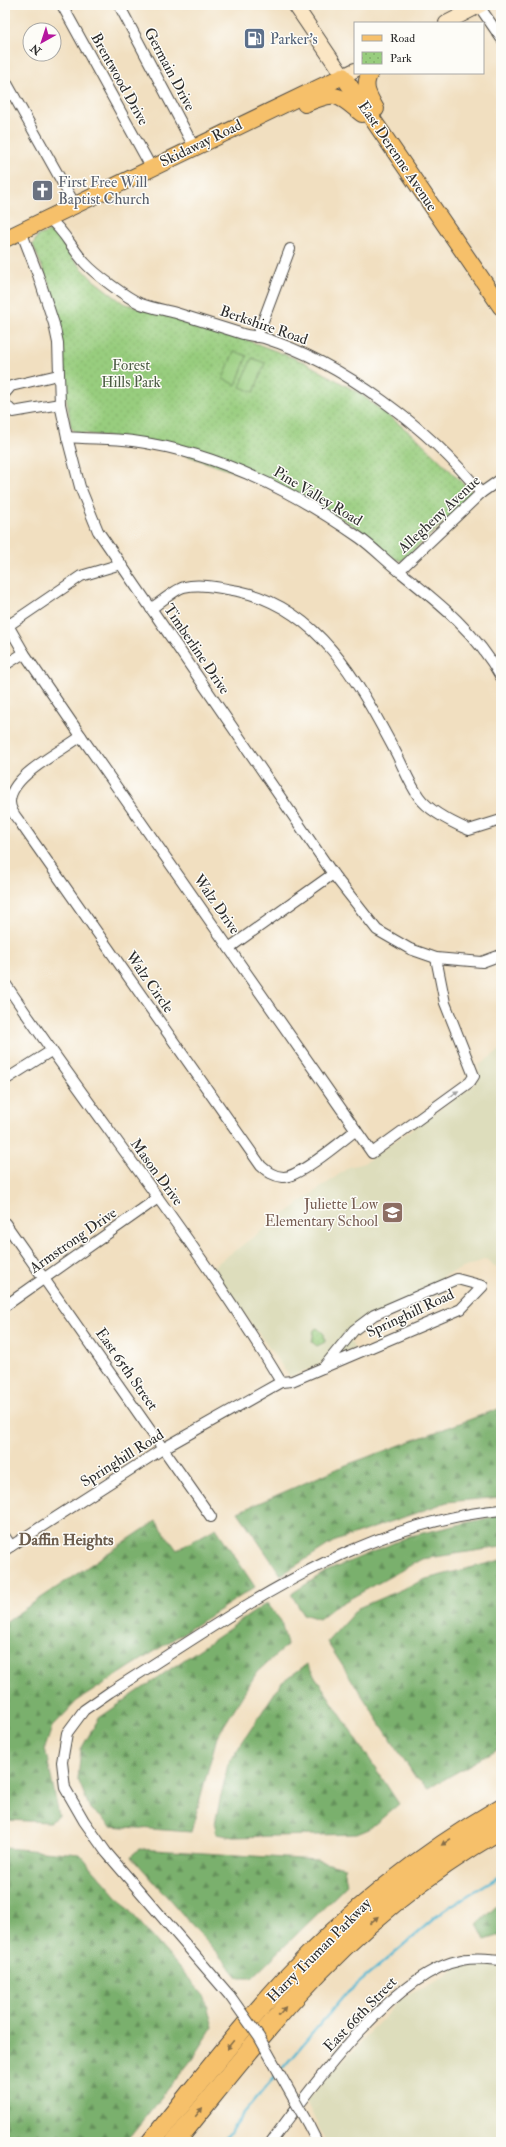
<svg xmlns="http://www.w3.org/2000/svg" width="506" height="2147" font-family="'IM FELL Double Pica',serif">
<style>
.built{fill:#ddddbc}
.forest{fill:url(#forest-firs);stroke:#526e4c}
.park{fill:url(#park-dots);stroke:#627c54}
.pitch{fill:#98cd7e;stroke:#627c54}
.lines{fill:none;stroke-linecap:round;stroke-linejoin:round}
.stream{stroke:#53b7d2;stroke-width:2.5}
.street-casing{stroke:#494641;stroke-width:12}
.secondary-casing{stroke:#494641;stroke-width:16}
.primary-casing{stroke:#494641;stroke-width:18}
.highway-casing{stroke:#494641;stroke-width:21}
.street{stroke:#fff;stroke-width:10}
.secondary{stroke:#fbe6c4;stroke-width:14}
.primary{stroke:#f6c06b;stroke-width:16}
.highway{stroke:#f6c06b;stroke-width:19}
.street-bridge-casing{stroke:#494641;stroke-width:12;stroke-linecap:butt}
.street-bridge{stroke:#fff;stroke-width:10}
.oneway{fill:#a0a0a0}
.oneway2{fill:#866e48}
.labels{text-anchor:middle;stroke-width:3;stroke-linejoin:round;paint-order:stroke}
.service-label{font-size:15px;fill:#4e5e75;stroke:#fdfcf7;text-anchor:start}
.street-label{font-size:15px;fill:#2b2b2b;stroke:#fdfcf7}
.worship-label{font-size:15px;fill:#5b616d;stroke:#fdfcf7;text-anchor:start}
.park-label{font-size:15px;fill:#4c5c44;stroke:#fdfcf7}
.education-label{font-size:15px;fill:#785e54;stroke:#fdfcf7;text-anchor:end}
.neighbourhood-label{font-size:16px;font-weight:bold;fill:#6c5d4d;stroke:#fdfcf7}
</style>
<defs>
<pattern id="forest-firs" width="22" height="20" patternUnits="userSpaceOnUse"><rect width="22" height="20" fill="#7ab06d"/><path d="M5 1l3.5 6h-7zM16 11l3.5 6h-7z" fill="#648f5a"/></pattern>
<pattern id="park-dots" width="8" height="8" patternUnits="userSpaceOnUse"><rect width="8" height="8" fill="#98cd7e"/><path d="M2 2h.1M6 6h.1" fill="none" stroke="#83b06d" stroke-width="1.8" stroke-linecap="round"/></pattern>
</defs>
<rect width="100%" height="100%" fill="#fdfcf7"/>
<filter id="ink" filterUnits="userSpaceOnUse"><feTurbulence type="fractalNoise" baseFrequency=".025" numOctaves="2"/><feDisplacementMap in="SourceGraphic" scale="8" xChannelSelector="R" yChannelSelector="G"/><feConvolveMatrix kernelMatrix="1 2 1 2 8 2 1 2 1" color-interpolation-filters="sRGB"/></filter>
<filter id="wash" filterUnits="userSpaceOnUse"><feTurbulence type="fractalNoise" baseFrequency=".012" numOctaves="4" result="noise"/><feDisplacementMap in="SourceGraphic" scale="16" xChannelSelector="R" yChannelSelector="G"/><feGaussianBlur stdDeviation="0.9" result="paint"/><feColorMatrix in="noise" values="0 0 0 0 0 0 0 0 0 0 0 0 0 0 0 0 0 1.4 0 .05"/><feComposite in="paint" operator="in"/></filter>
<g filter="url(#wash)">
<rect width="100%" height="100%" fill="#f1dfc0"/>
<!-- built -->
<g class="built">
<path d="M501,1049V1272L486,1259L443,1276L448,1289L373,1321L351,1341L354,1349L290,1377L211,1268L349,1167L364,1163L474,1085L479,1075V1065Z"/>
<path d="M471,1961L501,1962V2142H326L306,2101L401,1999L445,1977L461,1964Z"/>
</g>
<!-- forest -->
<g class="forest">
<path d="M501,1408V1497L447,1502L333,1542L281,1575L238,1512L346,1465Z"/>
<path d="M501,1515V1547L422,1559L333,1608L319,1619L303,1614L291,1594L325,1572L410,1536Z"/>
<path d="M156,1521L177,1550L216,1528L255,1587L77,1701L52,1727L45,1748L59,1816L49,1822L5,1820V1703L8,1701L5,1696V1622Z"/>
<path d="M501,1560V1747L429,1788L416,1778L327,1642L358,1608L426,1579Z"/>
<path d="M267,1603L281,1621L287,1645L257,1672L217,1737L191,1832L111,1826L90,1809L78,1779L81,1749L99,1718Z"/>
<path d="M307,1664L399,1804L369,1829L357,1834L233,1837L216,1834L215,1823L228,1764L281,1683Z"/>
<path d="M5,1848L80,1854L205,1997L213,2027L194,2057L125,2142H5Z"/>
<path d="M139,1849L318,1860L344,1867L347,1885L252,1978H239L131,1856Z"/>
<path d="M501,1902V1935L485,1940L477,1924Z"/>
</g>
<!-- park -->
<g class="park">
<path d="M52,231L58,236L72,258L93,280L123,303L237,336L304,362L359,393L418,439L474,494L402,561L395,559L354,526L297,494L151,443L75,432L71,427L65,389L61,331L50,286L33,245L37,236Z"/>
<path d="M317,1328L324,1334L325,1342L317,1346L312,1342L314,1330Z"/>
</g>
<!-- pitch -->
<g class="pitch">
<path d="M234,351L247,356L236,385L223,379Z"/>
<path d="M252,358L265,363L254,392L240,387Z"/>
</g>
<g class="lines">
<!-- stream -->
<g class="stream">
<path d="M281,2070L345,1995L444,1910L501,1875"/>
<path d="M223,2142L243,2114L277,2074"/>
</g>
</g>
</g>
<g filter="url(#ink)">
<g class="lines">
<defs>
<g id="street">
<path d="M62,5L151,167"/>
<path d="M119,5L194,147"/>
<path d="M479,6L501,38"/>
<path d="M5,80L75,205"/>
<path d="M49,219C64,230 72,249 85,263C96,275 126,297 141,304C152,308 165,310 176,313C199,320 221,327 243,334C250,336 257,336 264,338C343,363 430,429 481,493"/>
<path d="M21,231L38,275L54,324L58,343L60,404L67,437L80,487L98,531L333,874L377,930L410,949L436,958L482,962L501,955"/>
<path d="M257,337L290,249"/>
<path d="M5,393L11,386L58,375"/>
<path d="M5,404L13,412L60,404"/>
<path d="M67,437C89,439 112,438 133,441C215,452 293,491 360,538C374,548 386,561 399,571C439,603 476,632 501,677"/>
<path d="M399,571L481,493L501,479"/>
<path d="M151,609C159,603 176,589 184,587C201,583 221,588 238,591C320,608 359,684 395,751C403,766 409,783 419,797C429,811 453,823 469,830L501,820"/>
<path d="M5,620L24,653L81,736L372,1153L470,1082L474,1076L445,1003L436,958"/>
<path d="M9,625L81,576L121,564"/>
<path d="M5,665L24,653"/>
<path d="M81,736C63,751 10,775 10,802C10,810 15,816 19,821L261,1166C268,1172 273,1176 283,1177C298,1178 342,1141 356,1130"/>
<path d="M229,948L333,874"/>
<path d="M5,983C95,1117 198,1243 281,1382"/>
<path d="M5,1080L51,1051"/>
<path d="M5,1223L211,1517"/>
<path d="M5,1306L158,1198"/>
<path d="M5,1537L11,1546"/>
<path d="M5,1550L164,1448L281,1382L292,1381L461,1309L483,1286L457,1279L374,1315L354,1330L323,1368"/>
<path d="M230,1996L106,1852L84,1821L65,1788L62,1762L67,1733L84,1710L110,1692C233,1615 352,1524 501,1510"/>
<path d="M309,2126L317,2142"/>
<path d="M271,2142C311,2088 394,1972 462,1960C475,1957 488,1959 501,1960"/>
</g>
<g id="secondary">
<path d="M295,5L343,76L355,70"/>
<path d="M446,23L481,5"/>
</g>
<g id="primary">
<path d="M370,73C362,87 369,96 376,109"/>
<path d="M305,104C337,90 337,94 362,114"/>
<path d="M5,239L343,76L501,307"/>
</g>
<g id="highway">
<path d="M151,2142C195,2088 237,2032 284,1981C348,1913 420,1855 501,1808"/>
<path d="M175,2142C215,2093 254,2042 297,1995C356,1930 425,1873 501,1829"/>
</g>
</defs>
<!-- street casing -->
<use href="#street" class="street-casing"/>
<!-- secondary casing -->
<use href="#secondary" class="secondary-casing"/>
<!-- primary casing -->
<use href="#primary" class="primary-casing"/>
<!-- highway casing -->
<use href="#highway" class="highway-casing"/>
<!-- street -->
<use href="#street" class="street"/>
<!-- secondary -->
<use href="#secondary" class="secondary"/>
<!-- primary -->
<use href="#primary" class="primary"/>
<!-- highway -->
<use href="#highway" class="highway"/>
<defs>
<path id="street-bridge" d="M230,1996L259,2037L309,2126"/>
</defs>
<!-- street-bridge casing -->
<use href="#street-bridge" class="street-bridge-casing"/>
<!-- street-bridge -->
<use href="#street-bridge" class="street-bridge"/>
</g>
<!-- one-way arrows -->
<defs><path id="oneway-solid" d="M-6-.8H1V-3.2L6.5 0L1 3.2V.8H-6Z"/></defs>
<use class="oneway" href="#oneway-solid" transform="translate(454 1094) rotate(-36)"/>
<g class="oneway2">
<use href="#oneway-solid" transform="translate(446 1842) rotate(146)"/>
<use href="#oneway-solid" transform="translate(374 1920) rotate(-41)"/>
<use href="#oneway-solid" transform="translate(282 2011) rotate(-49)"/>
<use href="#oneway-solid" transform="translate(230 2045) rotate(129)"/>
<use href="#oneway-solid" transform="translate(199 2112) rotate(-51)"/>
</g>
</g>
<!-- icons -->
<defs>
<symbol id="fuel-square" viewBox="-11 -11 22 22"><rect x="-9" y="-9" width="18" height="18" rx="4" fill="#5c6f8a" stroke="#fdfcf7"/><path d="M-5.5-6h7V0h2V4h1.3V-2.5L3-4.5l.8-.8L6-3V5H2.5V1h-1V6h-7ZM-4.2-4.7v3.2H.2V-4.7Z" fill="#fff"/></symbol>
<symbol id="church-square" viewBox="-11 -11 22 22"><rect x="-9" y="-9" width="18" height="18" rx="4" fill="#6b7280" stroke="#fdfcf7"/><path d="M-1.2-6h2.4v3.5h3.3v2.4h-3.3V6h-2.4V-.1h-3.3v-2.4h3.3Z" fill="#fff"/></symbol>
<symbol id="school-square" viewBox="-11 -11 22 22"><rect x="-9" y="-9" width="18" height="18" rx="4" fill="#8d6e63" stroke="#fdfcf7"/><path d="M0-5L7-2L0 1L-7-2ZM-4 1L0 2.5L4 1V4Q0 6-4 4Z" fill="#fff"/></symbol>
</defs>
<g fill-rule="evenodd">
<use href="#fuel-square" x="242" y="26" width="25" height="25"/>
<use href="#church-square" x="30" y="178" width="25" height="25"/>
<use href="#school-square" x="380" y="1200" width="25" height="25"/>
</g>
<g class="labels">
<!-- service labels -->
<g class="service-label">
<text x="270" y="44">Parker's</text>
</g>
<!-- street labels -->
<g class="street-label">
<text transform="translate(170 69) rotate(62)" y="5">Germain Drive</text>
<text transform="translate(120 79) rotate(61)" y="5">Brentwood Drive</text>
<text transform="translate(201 143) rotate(-26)" y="5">Skidaway Road</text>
<text transform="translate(398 156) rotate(56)" y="5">East Derenne Avenue</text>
<text transform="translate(264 325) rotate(19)" y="5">Berkshire Road</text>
<text transform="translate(318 496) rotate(31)" y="5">Pine Valley Road</text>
<text transform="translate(439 514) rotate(-43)" y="5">Allegheny Avenue</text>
<text transform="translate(197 649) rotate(56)" y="5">Timberline Drive</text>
<text transform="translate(217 904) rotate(55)" y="5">Walz Drive</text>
<text transform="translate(150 982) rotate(55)" y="5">Walz Circle</text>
<text transform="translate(157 1172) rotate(54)" y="5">Mason Drive</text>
<text transform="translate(73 1240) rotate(-35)" y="5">Armstrong Drive</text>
<text transform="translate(410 1313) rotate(-25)" y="5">Springhill Road</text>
<text transform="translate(127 1369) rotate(55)" y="5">East 65th Street</text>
<text transform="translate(122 1458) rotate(-32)" y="5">Springhill Road</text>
<text transform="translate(319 1950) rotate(-45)" y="5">Harry Truman Parkway</text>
<text transform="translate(360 2014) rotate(-46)" y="5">East 66th Street</text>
</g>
<!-- worship labels -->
<g class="worship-label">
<text x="58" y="187">First Free Will<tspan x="58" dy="17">Baptist Church</tspan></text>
</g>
<!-- park labels -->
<g class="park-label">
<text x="131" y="370">Forest<tspan x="131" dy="17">Hills Park</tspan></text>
</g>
<!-- education labels -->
<g class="education-label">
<text x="378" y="1209">Juliette Low<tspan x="378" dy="17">Elementary School</tspan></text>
</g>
<!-- neighbourhood labels -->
<g class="neighbourhood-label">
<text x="66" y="1545">Daffin Heights</text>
</g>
</g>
<!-- margin -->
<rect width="506" height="2147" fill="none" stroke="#fdfcf7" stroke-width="20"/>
<!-- legend -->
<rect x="354" y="22" width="130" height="52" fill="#fdfcf7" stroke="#a9a8a5"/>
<rect x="362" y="35" width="20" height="6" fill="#f6c06b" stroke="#a9a8a5"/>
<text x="390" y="42" font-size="12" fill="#2b2b2b">Road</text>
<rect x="362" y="52" width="20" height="12" fill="url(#park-dots)" stroke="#a9a8a5"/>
<text x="390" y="62" font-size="12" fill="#2b2b2b">Park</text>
<!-- north arrow -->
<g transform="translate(42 42) rotate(219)"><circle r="19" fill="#fdfcf7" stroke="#a9a8a5"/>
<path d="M0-3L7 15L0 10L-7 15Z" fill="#b5179e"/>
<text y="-6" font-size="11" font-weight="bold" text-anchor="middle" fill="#2b2b2b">N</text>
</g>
</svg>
